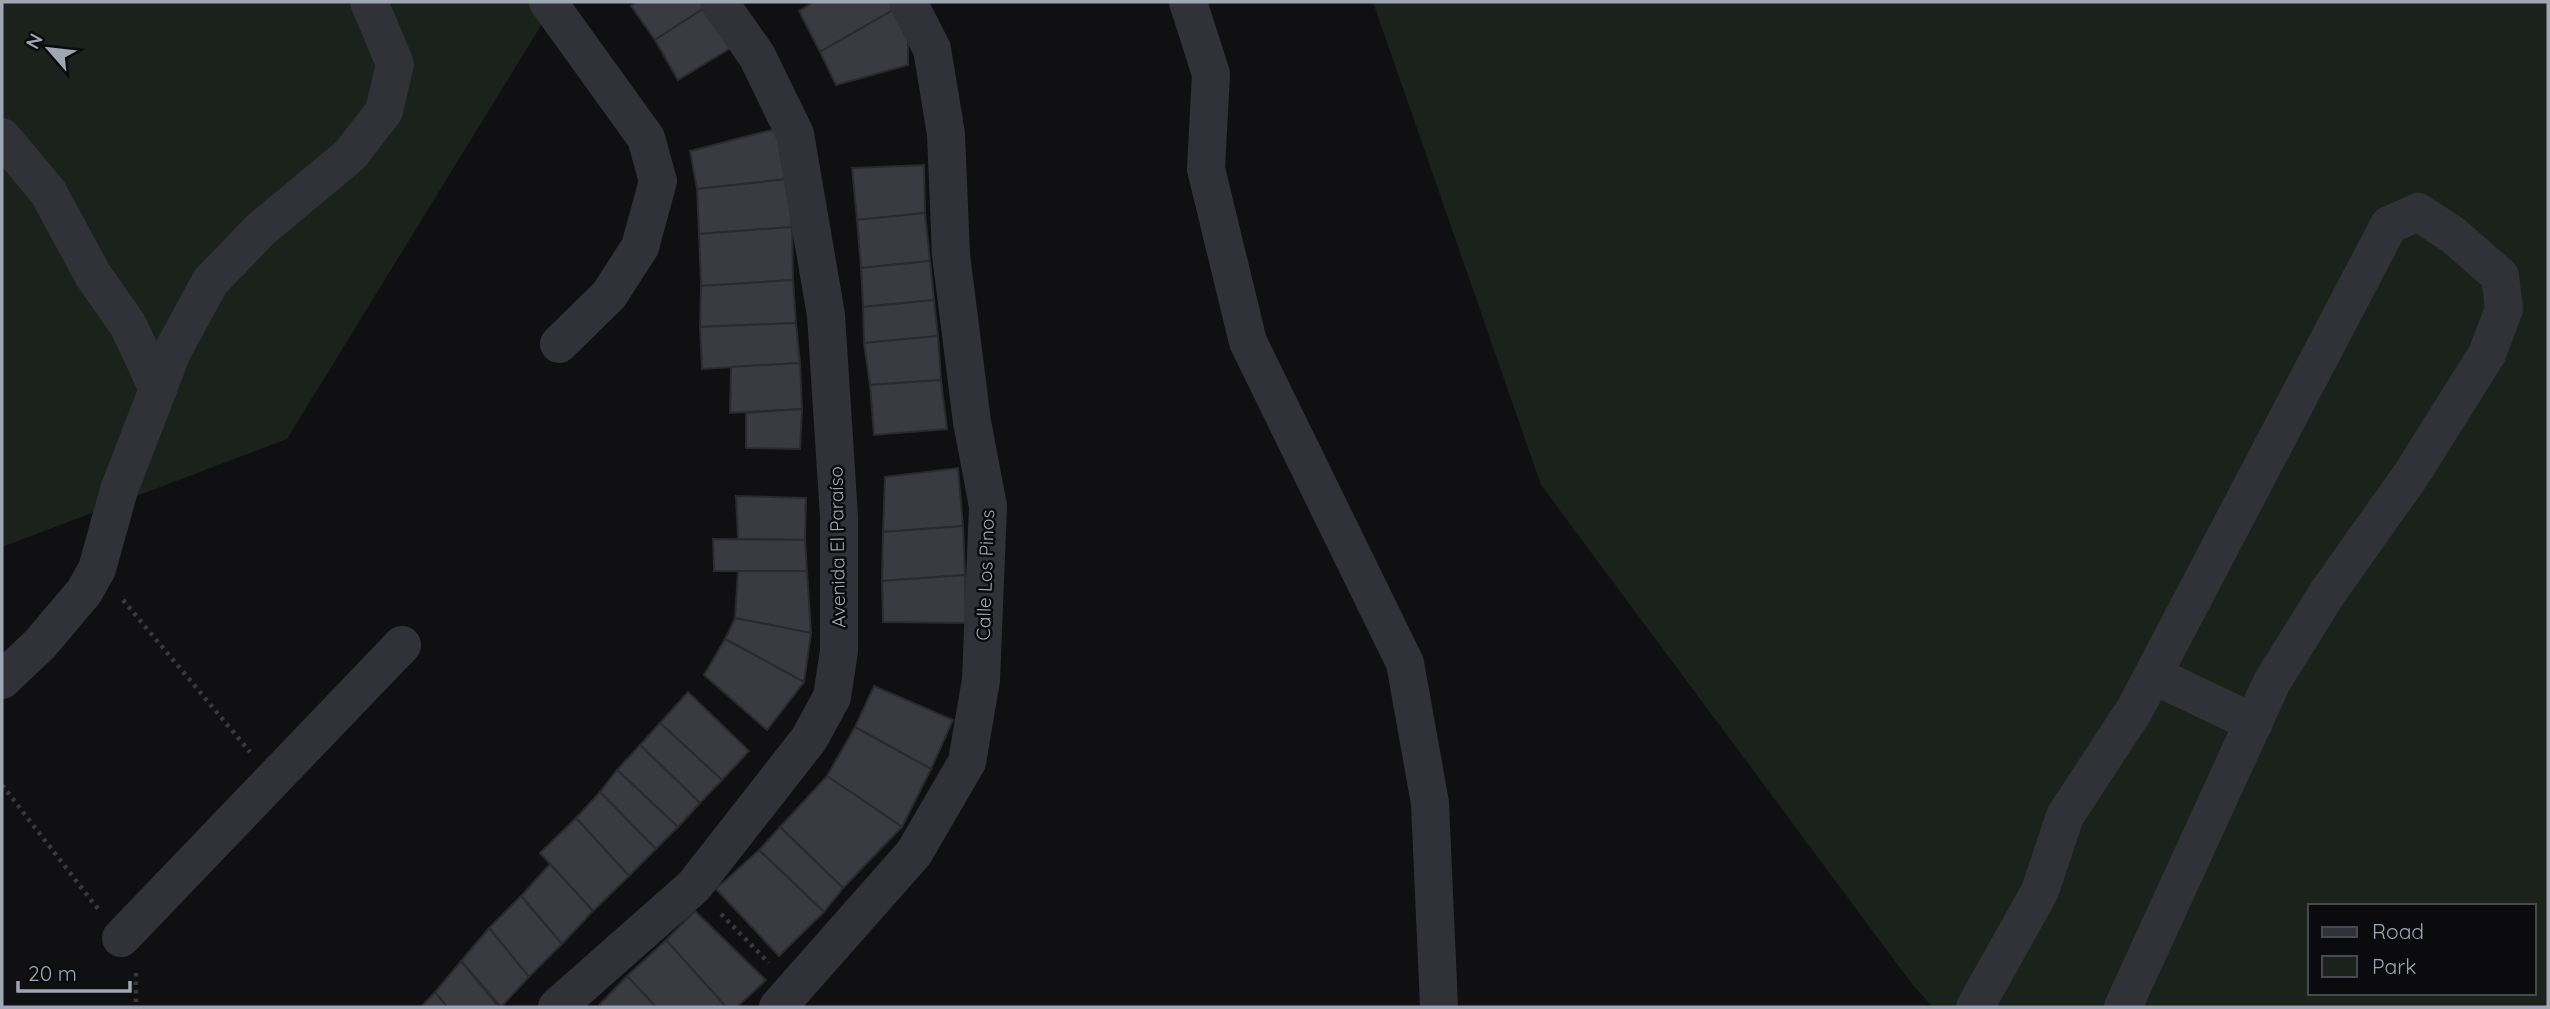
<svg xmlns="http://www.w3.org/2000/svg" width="2550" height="1009" font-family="Quicksand,sans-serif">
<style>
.green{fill:#1a221b;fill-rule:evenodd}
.building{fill:#3a3b40;stroke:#2a2a2e;stroke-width:2}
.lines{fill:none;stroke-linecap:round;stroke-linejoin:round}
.path{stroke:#37393e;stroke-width:4.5;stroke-dasharray:3.5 5;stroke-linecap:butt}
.street{stroke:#313237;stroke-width:38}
.labels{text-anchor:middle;stroke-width:5;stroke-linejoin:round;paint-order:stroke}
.street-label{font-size:19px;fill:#a0a7b4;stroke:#0b0b0d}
</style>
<rect width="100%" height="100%" fill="#101012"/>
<!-- green -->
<g class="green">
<path d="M2,2H548L545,19L287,439L2,547Z"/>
<path d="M1373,2H2548V1007H1933L1912,984L1541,485ZM2310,906H2534V993H2310Z"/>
</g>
<!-- building -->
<g class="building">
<path d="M637,2H711L712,3L655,40L631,6Z"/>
<path d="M814,2H889L893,10L820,52L799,11Z"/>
<path d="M712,3L742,41L678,80L655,40Z"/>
<path d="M893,10L908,37V65L836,85L820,52Z"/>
<path d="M783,127L788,179L697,189L690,151Z"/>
<path d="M924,165L925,213L857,220L852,168Z"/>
<path d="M788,179L792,227L699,234L697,189Z"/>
<path d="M925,213L930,261L861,268L857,220Z"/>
<path d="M792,227L793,280L701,286L699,234Z"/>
<path d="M930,261L934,300L863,307L861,268Z"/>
<path d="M793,280L796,323L700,327L701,286Z"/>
<path d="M934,300L938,336L864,343L863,307Z"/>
<path d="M796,323L800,363L702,369L700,327Z"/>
<path d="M938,336L941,380L870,385L864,343Z"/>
<path d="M800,363L802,409L730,413L731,367Z"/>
<path d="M941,380L947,429L874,435L870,385Z"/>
<path d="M802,409L800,449L746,448V413Z"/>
<path d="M958,468L963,526L883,532L885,477Z"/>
<path d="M736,496L806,498L805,540L738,539Z"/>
<path d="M963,526L965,575L882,581L883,532Z"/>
<path d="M713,539L805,540L807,571H714Z"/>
<path d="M738,571H807L811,633L735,618Z"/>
<path d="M965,575L966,623L883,622L882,581Z"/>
<path d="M735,618L811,633L804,682L725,639Z"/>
<path d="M725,639L804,682L767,730L704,675Z"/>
<path d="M874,686L953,720L931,769L855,727Z"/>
<path d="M688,692L749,751L722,780L660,723Z"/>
<path d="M660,723L722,780L700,803L640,745Z"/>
<path d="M855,727L931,769L902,827L827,776Z"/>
<path d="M640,745L700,803L678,827L617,770Z"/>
<path d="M617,770L678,827L656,849L600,792Z"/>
<path d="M827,776L902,827L843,888L780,827Z"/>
<path d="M600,792L656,849L629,876L576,818Z"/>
<path d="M576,818L629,876L593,911L540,853Z"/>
<path d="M780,827L843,888L824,912L759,850Z"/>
<path d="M759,850L824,912L779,956L716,889Z"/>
<path d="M550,864L593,911L562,944L521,896Z"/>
<path d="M521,896L562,944L529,977L489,928Z"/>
<path d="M695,911L766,980L737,1007H726L666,940Z"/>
<path d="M489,928L529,977L501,1007L461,961Z"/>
<path d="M666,940L726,1007H656L627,976Z"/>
<path d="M461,961L499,1007H447L435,992Z"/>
<path d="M627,976L656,1007H601L599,1005Z"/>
<path d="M435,992L447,1007H421Z"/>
</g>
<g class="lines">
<!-- path -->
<g class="path">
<path d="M123,600L250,752"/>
<path d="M2,785L98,909"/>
<path d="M721,914L769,963"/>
<path d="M136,973V1007"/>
</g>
<!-- street -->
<g class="street">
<path d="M548,2L646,138L658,181L640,247L609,295L559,344"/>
<path d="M1188,2L1211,74L1206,169L1248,342L1405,663L1430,803L1439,1007"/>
<path d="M2,137L48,192L93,275L128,325L158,389"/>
<path d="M2153,675L2254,723"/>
<path d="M2,680L40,644L84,592L97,569L119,490L158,389L172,352L210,282L260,230L350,155L384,111L395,64L369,2"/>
<path d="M121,938L402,645"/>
<path d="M557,1007L694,886L809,739L832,697L839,651V517L826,315L795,134L757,56L719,2"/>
<path d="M778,1007L914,853L967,762L981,680L988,506L972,422L951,255L946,134L932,49L908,2"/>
<path d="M1975,1007L2040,891L2065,816L2135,709L2389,225L2418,212L2453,235L2500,276L2504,309L2487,354L2411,475L2328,592L2272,682L2123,1007"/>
</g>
</g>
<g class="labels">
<!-- street labels -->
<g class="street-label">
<text transform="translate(837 547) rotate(-91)" y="7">Avenida El Paraíso</text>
<text transform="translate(985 575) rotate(-88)" y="7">Calle Los Pinos</text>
</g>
</g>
<!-- border -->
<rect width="2550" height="1009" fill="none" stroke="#a0a7b4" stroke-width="7"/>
<!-- legend -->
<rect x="2308" y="904" width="228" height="91" fill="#0b0b0d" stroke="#474950" stroke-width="2"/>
<rect x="2322" y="927" width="35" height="10" fill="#313237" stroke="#474950" stroke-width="2"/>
<text x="2372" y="939" font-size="21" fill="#a0a7b4">Road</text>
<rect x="2322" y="956" width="35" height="21" fill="#1a221b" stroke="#474950" stroke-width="2"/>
<text x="2372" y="974" font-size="21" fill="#a0a7b4">Park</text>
<!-- north arrow -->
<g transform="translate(49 49) rotate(298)" stroke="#0b0b0d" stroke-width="5" paint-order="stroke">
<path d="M0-5L12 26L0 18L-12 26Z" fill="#a0a7b4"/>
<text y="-10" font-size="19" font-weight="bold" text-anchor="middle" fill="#a0a7b4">N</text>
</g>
<!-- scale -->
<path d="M18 981v10h112v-10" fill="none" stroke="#a0a7b4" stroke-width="3.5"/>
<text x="28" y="981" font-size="21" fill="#a0a7b4" stroke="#0b0b0d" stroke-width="5" paint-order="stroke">20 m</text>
</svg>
